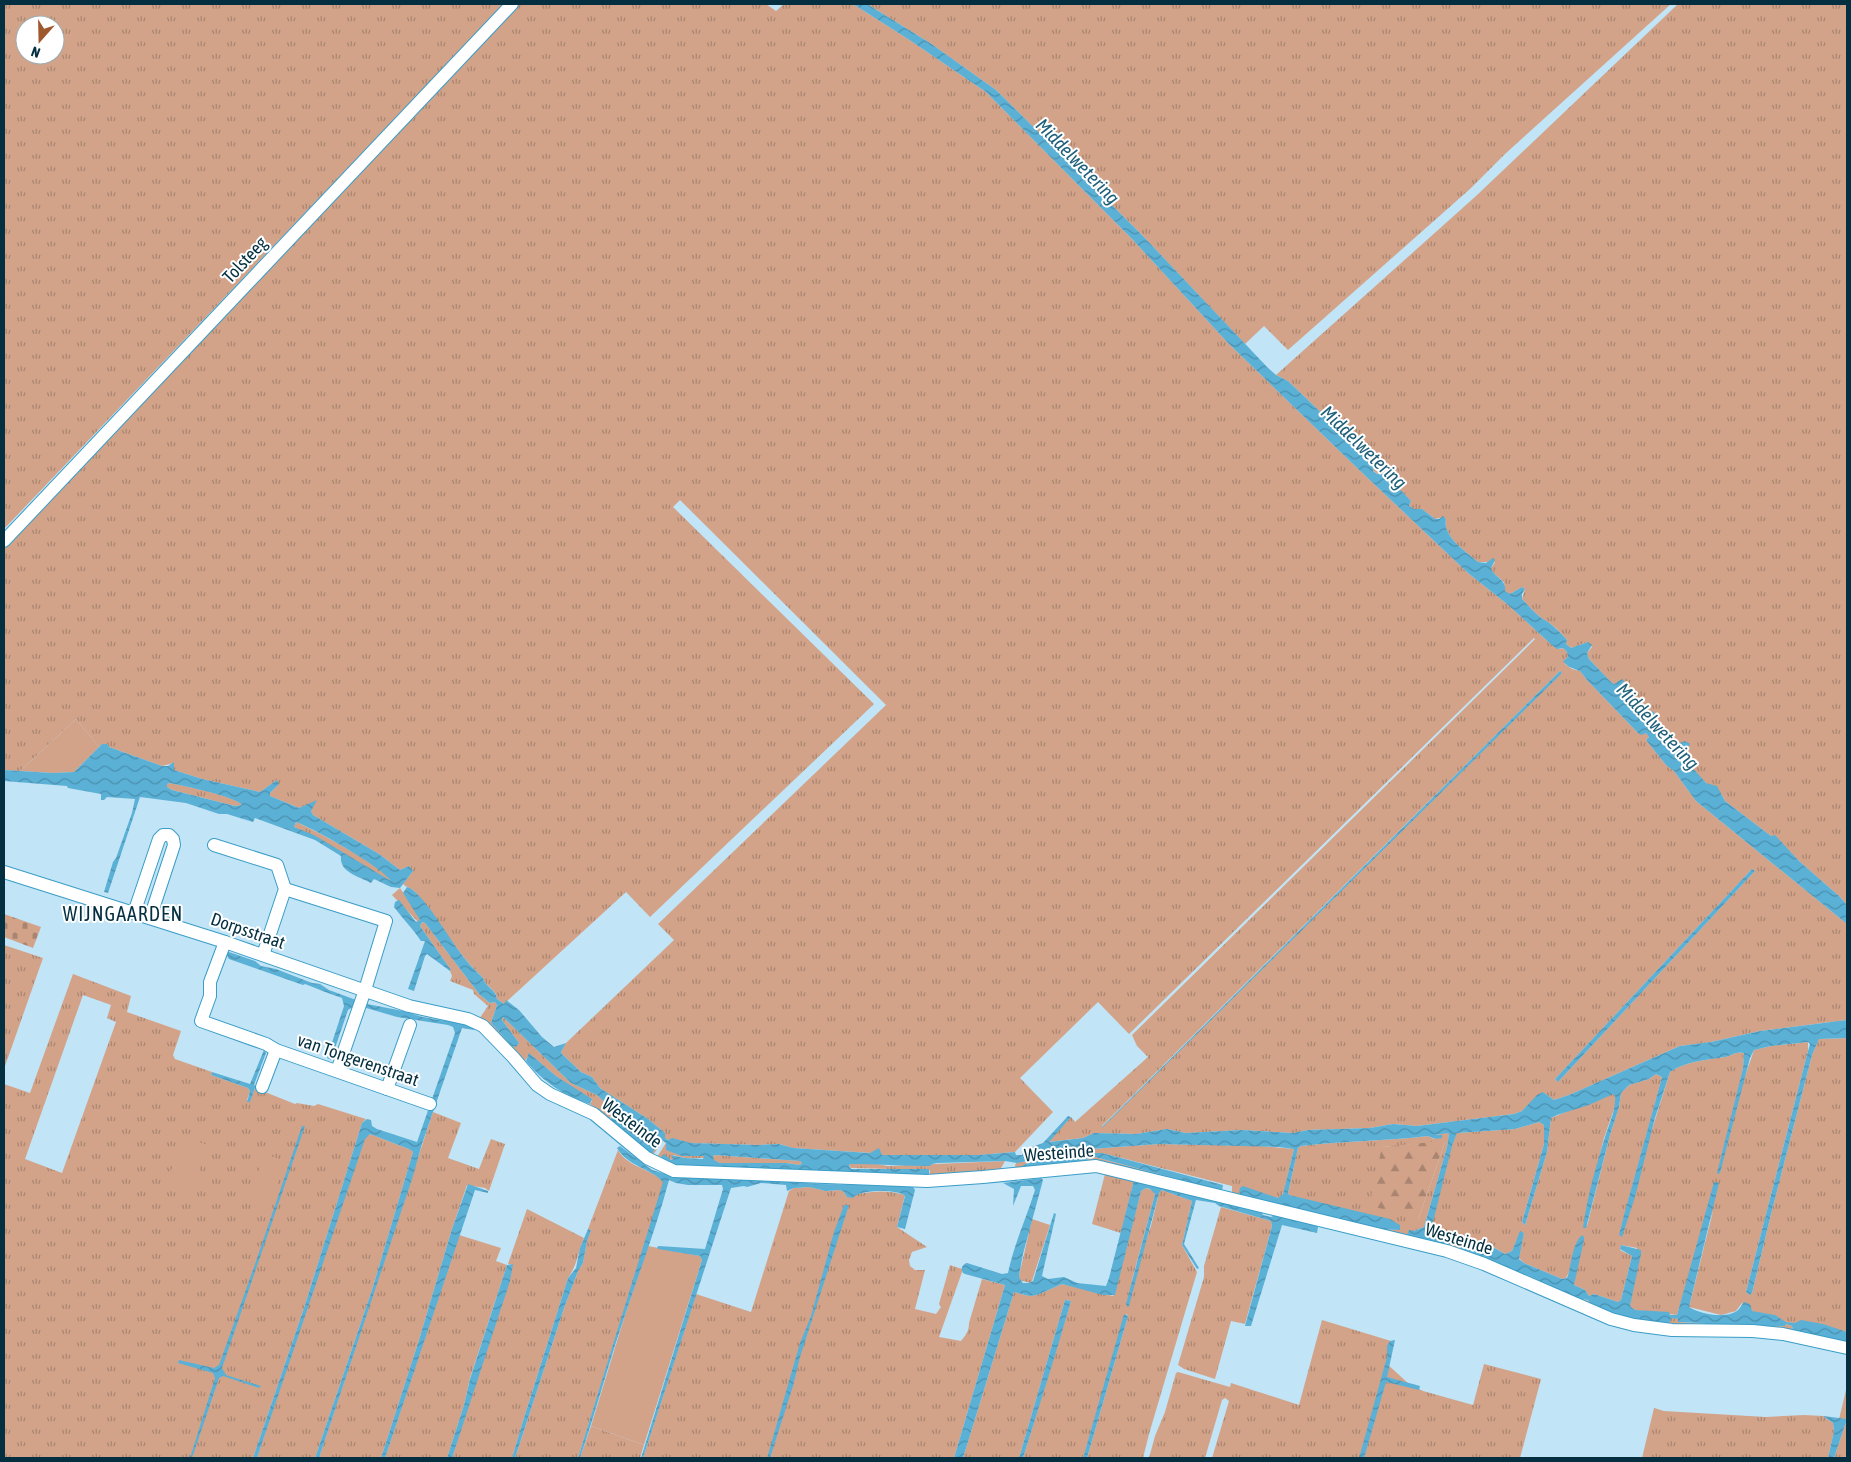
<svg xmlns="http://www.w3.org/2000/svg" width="1851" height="1462" font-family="'Asap Condensed',sans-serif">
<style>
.grass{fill:url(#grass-tufts);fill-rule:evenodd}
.forest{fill:url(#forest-firs)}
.cemetery{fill:url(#cemetery-stones)}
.garden{fill:#d3a389}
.water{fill:url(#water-waves);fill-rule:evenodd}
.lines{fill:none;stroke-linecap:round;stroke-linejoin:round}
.minor-casing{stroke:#399dc7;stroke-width:14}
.minor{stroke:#fff;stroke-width:12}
.labels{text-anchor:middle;stroke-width:4;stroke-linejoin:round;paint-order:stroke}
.street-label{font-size:18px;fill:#032f40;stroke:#fff}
.water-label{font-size:19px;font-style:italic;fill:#1e5f7a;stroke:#fff}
.quarter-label{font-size:20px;letter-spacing:1px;fill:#032f40;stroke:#fff}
</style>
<defs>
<pattern id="grass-tufts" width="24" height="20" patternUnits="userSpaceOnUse" patternTransform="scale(1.25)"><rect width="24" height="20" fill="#d3a389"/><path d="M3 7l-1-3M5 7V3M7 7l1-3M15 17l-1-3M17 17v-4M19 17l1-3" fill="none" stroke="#a98571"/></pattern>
<pattern id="forest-firs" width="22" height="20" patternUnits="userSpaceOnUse" patternTransform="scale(1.25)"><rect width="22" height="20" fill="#d3a389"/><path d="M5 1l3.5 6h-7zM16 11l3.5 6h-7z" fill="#a98571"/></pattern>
<pattern id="cemetery-stones" width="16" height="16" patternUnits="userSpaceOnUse" patternTransform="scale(1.25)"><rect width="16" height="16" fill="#d3a389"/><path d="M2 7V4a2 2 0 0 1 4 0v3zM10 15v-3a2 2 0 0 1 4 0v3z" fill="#a98571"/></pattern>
<pattern id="water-waves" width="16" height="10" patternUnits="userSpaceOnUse" patternTransform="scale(1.25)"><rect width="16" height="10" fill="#5bb0d6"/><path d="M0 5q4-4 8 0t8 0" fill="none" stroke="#4990af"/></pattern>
</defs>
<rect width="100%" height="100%" fill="#c1e4f6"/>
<!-- grass -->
<g class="grass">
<path d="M4,4H504L4,529ZM25,25H55V55H25Z"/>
<path d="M519,4H766L776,11L784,4H853L908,39L986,92L1133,240L1228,343L1354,465L1468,573L1507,604L1553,646L1559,649L1563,648L1568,653V657L1565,659V664L1572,669L1580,671L1587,680L1638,733H1646L1649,737L1646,740L1666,765L1674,771L1696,801L1847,924V1020L1760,1031L1711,1042L1680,1046L1569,1095L1554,1100L1543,1092L1522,1111L1514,1114L1417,1126L1393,1124L1370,1128L1308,1130L1293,1133L1242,1130L1186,1133L1167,1129L1136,1134L1094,1133L1083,1138L1048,1142L1071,1117L1075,1122L1148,1057L1137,1046L1132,1035L1515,659L1535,639L1534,638L1129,1034L1098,1002L1020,1078L1053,1112L1015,1152L979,1155H882L880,1152L871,1153L792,1148L780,1144L758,1145L691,1143L678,1140H669L664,1138L665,1133L648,1119L600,1088L592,1077L581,1072L562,1054L561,1052L566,1043L674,940L658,924L886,705L680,500L673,507L874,704L650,917L626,892L504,1004L497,999C496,988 485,987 483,978C456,953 439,920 416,893C412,888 407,888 403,884L413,871L409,866L400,870L379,854L313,815L311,811L304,806L299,808L270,796V793L277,786V780L260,792L202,779L174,770V763L162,766L109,747L107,744H102L99,747L76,719L20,771L4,770V548ZM1560,671L1561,673L1102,1127V1126ZM1752,869L1755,871L1558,1082L1555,1079Z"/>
<path d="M867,4H1671L1505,154L1470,189L1288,350L1264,326L1245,344L1142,235L996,90L930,43Z"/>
<path d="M1678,4H1847V905L1839,896L1799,861L1775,836H1771L1725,801C1721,790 1711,788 1704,781C1697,774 1691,766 1684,758L1685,752L1689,744H1677L1660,732L1653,733L1650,729L1656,715L1644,716L1618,691L1624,682H1617L1614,684L1612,683L1589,659L1587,653L1592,647L1588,642L1571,648L1566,644L1567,640C1560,631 1552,624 1543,619C1535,614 1528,605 1522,599L1525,589L1522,587L1510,594L1505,591L1504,582L1492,572L1491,568L1495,562H1478C1466,552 1442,536 1446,519L1443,517L1435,519L1422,509H1414L1409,506L1411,501L1382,473L1377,474L1373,470L1374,466L1362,452L1342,436C1342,427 1340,424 1331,422L1288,381L1276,375L1476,196Z"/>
<path d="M170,783C184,786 236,796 242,805L235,806L172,790L167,787L166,784Z"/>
<path d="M296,822C315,830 382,866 391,881L294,827Z"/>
<path d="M400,888L421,918L418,922L392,895Z"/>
<path d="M422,922L425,923L480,995L490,1003L495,1002L497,1005L491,1023L512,1046L516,1047L519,1043L502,1020L503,1017L571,1083L597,1095L612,1109L610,1119L590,1104L592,1101L556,1076L530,1054L524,1062L479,1019L488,1006L474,994L473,990L450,981L452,976L450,971L451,970L420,926Z"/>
<path d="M4,945L43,958L4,1069Z"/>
<path d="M73,974L131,996L127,1012L181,1031L173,1055L175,1059L212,1072L211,1075L248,1088L250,1091L247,1100L250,1101L255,1088L295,1104L297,1103L314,1106L318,1104L366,1119L362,1123L304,1308L253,1458H4V1084L30,1093ZM83,995L111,1005L107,1018L116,1022L62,1173L25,1159Z"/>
<path d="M1847,1038V1332L1786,1322L1752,1311L1742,1303L1736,1311L1721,1315L1689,1307L1713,1211L1688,1278L1677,1315L1635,1310L1630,1306L1637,1248L1621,1245L1620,1250L1632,1256L1621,1300L1618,1302L1594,1294L1589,1296L1585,1290L1574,1285L1576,1270L1569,1272L1566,1278L1562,1279L1524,1263L1519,1258L1524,1233L1520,1232L1512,1251L1505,1254C1492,1246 1471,1234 1455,1242L1432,1232C1431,1219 1450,1145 1457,1133L1515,1129L1539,1122L1544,1125V1144L1522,1222L1525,1225L1547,1152L1551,1118L1613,1093L1615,1096L1616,1103L1604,1138L1586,1210L1587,1226L1610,1135L1619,1107L1621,1093L1629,1085L1649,1079L1656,1074L1662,1077L1619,1235L1670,1072C1686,1061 1706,1060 1725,1057C1732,1055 1737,1051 1744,1053L1743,1068L1733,1111L1754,1050L1771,1046L1808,1042V1051L1746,1292L1750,1295L1752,1293L1771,1214L1812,1055L1819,1039Z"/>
<path d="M433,1112L461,1123L448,1158L479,1169L491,1139L505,1144L489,1191L485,1188L467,1185L452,1229L419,1340L381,1458H319Z"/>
<path d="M616,1114L636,1125L659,1144L663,1141L653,1155H651L657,1146L624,1124Z"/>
<path d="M366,1127V1137L370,1134L409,1149L413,1152L372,1290L315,1458H257Z"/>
<path d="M1449,1133L1447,1147L1424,1227L1414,1231L1448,1245L1452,1243L1466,1252L1529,1276L1575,1298L1678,1319L1679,1322L1743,1327L1785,1326L1786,1324L1792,1326L1793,1330L1785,1332L1632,1323L1514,1274L1232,1194V1186L1102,1153L1073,1156L1091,1149L1159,1144L1262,1146L1294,1149L1284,1191L1281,1197L1278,1198L1241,1187L1376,1229L1400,1230L1289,1195L1288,1193L1298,1148L1301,1146C1343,1141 1386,1141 1428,1136L1434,1139V1135ZM1445,1142L1418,1220L1382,1147Z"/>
<path d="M666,1143L693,1156H704V1158H685L673,1155V1160L657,1157Z"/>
<path d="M618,1150C627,1167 652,1169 664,1182L578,1458H515L564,1308L578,1271L583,1263L587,1240L591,1230L588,1229Z"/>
<path d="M715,1155L800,1161L802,1163L800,1165L786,1163H720L713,1160V1156Z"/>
<path d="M1053,1155L1055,1156L1025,1164L1082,1161L1095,1157L1222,1191L1104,1163L1016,1170L1015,1165L1018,1161L1026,1162Z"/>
<path d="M1005,1161L1000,1170L929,1176L930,1170L851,1168L849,1166L850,1164L871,1163L888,1166Z"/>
<path d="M1105,1174L1134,1180L1121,1233L1092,1224Z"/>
<path d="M809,1187L826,1191L840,1190L844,1192L847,1197C865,1191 886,1189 905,1195L897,1227L927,1247L912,1252L909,1260L910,1266L915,1270H925L915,1309L936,1314L941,1307L939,1304L950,1265L962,1269V1272L939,1337L961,1341C966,1335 969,1331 969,1323L982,1279L1005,1285L954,1458H643L696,1294L751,1312L789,1191L794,1188Z"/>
<path d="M1146,1188L1154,1191L1155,1194L1131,1284L1151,1226L1159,1193L1162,1190L1192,1201L1182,1245L1197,1272L1149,1434L1143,1458H1087L1128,1316L1126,1314L1083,1458H1023L1071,1301L1065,1300L1019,1458H963L1014,1292L1029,1296L1037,1295L1062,1284L1113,1296L1141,1191Z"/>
<path d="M1221,1207L1271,1221L1272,1226L1245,1324L1231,1321L1215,1379L1184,1369L1178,1365L1204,1277V1266Z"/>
<path d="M527,1209L584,1238C578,1252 577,1266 568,1278L523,1421L512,1458H452L512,1264H508Z"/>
<path d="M1032,1219L1050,1225L1032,1281L1030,1283L1020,1280L1019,1276Z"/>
<path d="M459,1235L501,1248L496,1261L507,1265L470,1378L464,1405L447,1458H385Z"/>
<path d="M1322,1320L1391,1341L1386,1363L1409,1384L1423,1391L1473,1405L1484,1364L1541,1379L1520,1458H1212L1229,1401L1225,1398L1222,1400L1205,1458H1149L1155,1436L1165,1412L1176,1373L1178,1372L1230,1387L1231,1383L1299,1405Z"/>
<path d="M1847,1386V1458H1834L1847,1419H1839Z"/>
<path d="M1654,1408L1664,1411L1766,1417L1804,1415L1823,1416L1833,1423L1834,1431L1828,1458H1642Z"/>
<path d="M591,1426L644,1445L640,1458H580Z"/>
</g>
<!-- forest -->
<path class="forest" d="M1442,1141L1445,1142L1418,1220L1369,1205L1382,1147Z"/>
<!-- cemetery -->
<path class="cemetery" d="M4,914L41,927L33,948L4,937Z"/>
<!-- garden -->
<g class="garden">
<path d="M76,719L99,747L74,772L53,773L20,771Z"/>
<path d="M183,1137L207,1145L194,1188L168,1179Z"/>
<path d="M265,1154L285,1161L270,1204L249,1196Z"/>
<path d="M648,1246L700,1256L702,1260L644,1445L591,1426L625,1315Z"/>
</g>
<!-- water -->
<g class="water">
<path d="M853,4H867L930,43L996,90L1142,235L1268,368L1276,375L1288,381L1331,422C1340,424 1342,427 1342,436L1362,452L1374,466L1373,471L1377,474L1382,473L1389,478L1392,477L1396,480L1395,484L1411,501L1409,506L1414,509H1422L1435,519H1439L1443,516L1446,519C1442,536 1466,552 1478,562L1486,563L1493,558L1495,560L1491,568C1494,578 1507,579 1505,591L1510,594L1522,587L1525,589L1522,594V599C1528,605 1535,614 1543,619C1552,624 1560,632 1567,640L1566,644L1571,648L1588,642L1592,645L1587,653L1589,659L1612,683L1614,684L1622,679L1624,681L1618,691L1644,716L1652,711L1657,715L1650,729L1653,733L1660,731L1677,744L1685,741L1690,744L1685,752L1684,758L1706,783L1717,786L1725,801L1771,836L1775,835L1799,861L1839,896L1847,905V924L1696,801L1674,771L1666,765L1646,740L1649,737L1646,733L1641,735L1638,733L1587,680L1580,671C1573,668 1568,668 1563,661L1568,657L1567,652L1563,648L1557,649L1553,646L1507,604L1468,573L1354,465L1228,343L1133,240L986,92L908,39Z"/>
<path d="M1560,671L1562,673L1102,1128V1127Z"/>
<path d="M102,744H107L109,747L162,766H168L174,762V770L202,779L260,792L277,780L279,784L270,793V796L299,808L317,800L311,811L313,815L379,854L400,870L409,866L413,871L400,888L391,887L374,879L371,883C358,876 339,872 341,856L315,840L255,818L253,822L227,814H219L186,803L140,797L108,893L104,892L113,862L116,858L132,813L135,799L107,797L104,800H101V794L68,788L67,786L4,781V770L53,773L74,772ZM170,783C183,786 235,796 242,805L235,806L172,790L167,787V784ZM296,822C313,828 382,867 391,881L314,835L294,827Z"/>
<path d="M1752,869L1755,871L1558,1082L1555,1079Z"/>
<path d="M407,887C421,890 449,938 459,951C466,961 474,969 483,978C485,987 496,989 497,999L504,1004L506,1000L519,1010L542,1037L554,1047L566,1043L561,1052L562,1054L581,1072L592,1077L600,1088L648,1119L665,1133V1138L668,1140L672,1138L691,1143L758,1145L779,1144L793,1148L870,1153L879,1148L882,1155H979L1015,1152L1016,1155H1022L1027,1149L1043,1143L1068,1116L1071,1117L1049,1142L1083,1138L1094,1133L1136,1134L1167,1129L1186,1133L1242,1130L1293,1133L1308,1130L1370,1128L1393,1124L1417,1126L1514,1114L1522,1111L1537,1095L1543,1092L1554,1100L1569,1095L1680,1046L1711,1042L1760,1031L1847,1020V1038L1819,1039L1812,1055L1771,1214L1752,1293L1750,1295L1746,1292L1808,1051L1810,1044L1808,1042L1771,1046L1754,1050L1750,1058L1720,1173L1718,1174L1717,1173L1743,1068L1744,1053C1737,1051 1732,1055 1725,1057C1706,1060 1686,1061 1670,1072L1655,1118L1635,1197L1622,1237L1619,1235L1624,1215L1662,1077L1656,1074L1649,1079L1629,1085L1621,1093L1619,1107L1610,1135L1586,1228H1583C1587,1197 1596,1166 1605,1137C1609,1124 1616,1110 1615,1096L1613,1094L1589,1105L1557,1115L1551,1118L1547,1152L1525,1225L1522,1222L1544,1144V1125L1539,1122L1515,1129L1457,1133L1452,1146L1431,1230L1432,1232L1446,1236L1455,1242C1471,1234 1491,1246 1505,1254L1512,1251L1520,1231L1524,1233L1519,1259L1524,1263L1562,1279L1567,1278C1572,1265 1571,1245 1582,1235L1584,1237V1240L1574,1285L1585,1290L1589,1296L1594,1294L1618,1302L1621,1300L1632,1256L1620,1249L1621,1245L1641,1250V1254L1630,1306L1635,1310L1669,1312L1670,1315H1677L1714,1182L1719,1183L1689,1307C1700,1314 1725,1319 1737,1311C1740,1309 1742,1304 1744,1302L1750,1304L1752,1311L1775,1315L1786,1322L1795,1323L1801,1320L1823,1324L1847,1332V1342L1793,1330L1792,1326L1786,1324L1785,1326H1719L1699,1323L1678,1322V1319L1671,1318L1670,1322L1663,1324L1622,1317L1592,1305L1588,1300L1575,1298L1529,1276L1466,1252L1452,1243L1448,1245L1407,1235L1409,1230L1414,1231L1424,1227L1447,1147L1449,1133L1434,1135H1442V1138C1436,1139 1434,1139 1428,1136C1386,1141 1343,1141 1301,1146L1298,1148L1288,1193L1289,1195L1390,1219L1400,1225V1230L1376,1229L1244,1197L1239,1193L1240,1188L1243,1186L1278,1198L1283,1194L1294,1149L1279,1147L1159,1144L1091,1149L1073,1155L1075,1156L1092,1153H1102L1223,1185L1222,1191L1095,1157L1082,1161L1020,1168L1025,1164L1054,1156L1017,1163L1005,1161L937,1163L932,1164L930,1166C903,1166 877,1164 850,1164L849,1166L851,1169H929V1176L677,1165L660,1159L664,1154L671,1160L673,1159L671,1155L685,1158L703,1159L704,1156H682L666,1150V1143L662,1140L659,1144L636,1125L617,1114L624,1124L657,1146L651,1155L611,1121L612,1109L597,1095L571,1083L503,1017L502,1020L519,1043L516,1047L512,1046L491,1023L497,1005L495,1002L490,1003L480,995L425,923L422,922L420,926L451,970L450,971L427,954L425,956L414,991L408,989L425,941H421C413,929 403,919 394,907L395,902L399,900L416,922L420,920L403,893ZM715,1155L800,1161L802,1163L800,1165L786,1163H720L714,1160L713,1156Z"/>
<path d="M227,952H229L255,961L261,966L276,969L312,983L320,984L329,990L367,1004L408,1012C427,1021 453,1019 475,1028L474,1030L462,1028L422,1144L412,1179L319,1458H315L372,1290L413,1152L409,1149L370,1134L365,1139L257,1458H253L304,1308L362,1123L367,1119L371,1120L372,1126L377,1129L417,1142L455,1033L453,1027L448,1025L397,1017L356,1005L348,1010L331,1060L327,1058L344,1006L342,998C330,994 318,989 305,984L303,985L229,959L226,954Z"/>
<path d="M264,1050L266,1053L254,1085L259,1088H255L250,1102H247L250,1091L248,1088L211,1075L212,1072L250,1084Z"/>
<path d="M529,1053L556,1076L592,1099L590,1104C566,1097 542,1081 526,1061Z"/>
<path d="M302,1126H305L222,1368L226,1375L261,1386L259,1388L223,1376L219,1378L192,1458H190L215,1378L213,1373L178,1363L179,1360L214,1368L219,1365L254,1267Z"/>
<path d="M620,1146L652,1170L676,1177L745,1179L821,1184L903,1186L913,1187L915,1190L905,1229L897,1227L905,1196C899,1189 858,1189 853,1198L847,1197L844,1192L840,1190L826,1191L809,1187L794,1188L787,1191L786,1185L761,1183L747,1187L744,1186L731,1188L643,1458H641L702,1260L700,1256L658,1249L657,1247L659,1246L705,1249L723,1189L722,1185H688L676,1183L669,1180C657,1226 640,1270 625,1315C609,1362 596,1411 580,1458H578L663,1182C652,1169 627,1166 617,1148Z"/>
<path d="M1041,1178L1043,1180L1023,1254L1019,1276L1020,1279L1023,1283H1029L1033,1281L1054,1213L1056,1214L1042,1276L1048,1279L1064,1277L1077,1283L1106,1286L1109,1278L1134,1180L1262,1212L1263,1215L1271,1217L1275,1215L1313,1224L1318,1227L1317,1233L1282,1225L1251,1326H1245L1272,1226L1271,1221L1219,1206L1215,1203L1196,1200L1184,1244L1199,1268L1197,1269L1182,1245L1192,1201L1162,1190L1159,1193L1129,1306L1127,1307L1126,1304L1155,1194L1150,1189L1146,1188L1141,1191L1115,1295H1103L1062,1284L1037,1295L1029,1296L1014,1292L963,1458H954L1005,1285L965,1274L963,1273C960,1268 963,1264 967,1263L1002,1274L1008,1273C1014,1244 1026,1219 1035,1190L1033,1186H1021L1013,1206L1014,1189L1003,1183Z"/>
<path d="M468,1184L488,1191V1193L475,1190L385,1458H381L419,1340L452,1229Z"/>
<path d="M844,1205H849L800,1357L793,1386L770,1458H767L800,1343L811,1316L834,1232Z"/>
<path d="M588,1229L591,1230L587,1241L583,1263L578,1271L564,1308L515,1458H512L523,1421L568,1278L576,1268L580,1248Z"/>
<path d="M513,1264L510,1281L452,1458H447L464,1405L470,1379L507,1265Z"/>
<path d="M1065,1300L1071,1301C1056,1354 1039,1406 1023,1458H1019Z"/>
<path d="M1124,1314L1128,1316L1087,1458H1083Z"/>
<path d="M1395,1340L1387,1377L1420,1386L1419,1390L1386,1382L1364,1458H1359L1387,1357V1346L1390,1341Z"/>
<path d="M1823,1416L1847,1419L1834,1458H1828L1834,1431L1833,1423Z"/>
</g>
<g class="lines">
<defs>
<g id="minor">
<path d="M4,541L512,4"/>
<path d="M214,845L277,865L285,889L263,955"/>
<path d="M4,872L225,942L409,1006L468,1019L483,1026L513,1057L537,1085L550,1094L594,1114L647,1158L674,1171L927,1181L983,1177L1096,1166L1447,1251L1484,1264L1611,1319L1634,1325L1672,1330L1753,1331L1783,1334L1847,1348"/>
<path d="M285,889L386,921L365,990L337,1071"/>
<path d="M134,913L159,839L163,835H169L173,839L174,845L150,918"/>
<path d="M225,942L210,982V996L201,1021L266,1044L276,1050L430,1104"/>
<path d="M262,1087L276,1050"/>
<path d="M387,1089L410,1025"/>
</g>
</defs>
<!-- minor casing -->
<use href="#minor" class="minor-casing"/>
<!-- minor -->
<use href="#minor" class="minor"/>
</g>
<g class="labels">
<!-- street labels -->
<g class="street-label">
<text transform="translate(245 260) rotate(-47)" y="6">Tolsteeg</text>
<text transform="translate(248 931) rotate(19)" y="6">Dorpsstraat</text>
<text transform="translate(358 1060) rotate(19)" y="6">van Tongerenstraat</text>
<text transform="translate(632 1123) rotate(37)" y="6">Westeinde</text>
<text transform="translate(1059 1153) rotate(-4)" y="6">Westeinde</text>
<text transform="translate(1459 1239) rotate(17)" y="6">Westeinde</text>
</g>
<!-- water labels -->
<g class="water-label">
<text transform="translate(1078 161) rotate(46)" y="7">Middelwetering</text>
<text transform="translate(1364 447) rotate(44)" y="7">Middelwetering</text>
<text transform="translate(1658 726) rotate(47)" y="7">Middelwetering</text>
</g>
<!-- quarter labels -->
<g class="quarter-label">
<text x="123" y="921">WIJNGAARDEN</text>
</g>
</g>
<!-- border -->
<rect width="1851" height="1462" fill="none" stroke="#032f40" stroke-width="10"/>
<!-- north arrow -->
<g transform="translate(40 40) rotate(200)"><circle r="24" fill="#ffffff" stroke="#9aacb3"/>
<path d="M0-4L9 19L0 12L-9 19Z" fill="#9e582e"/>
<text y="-8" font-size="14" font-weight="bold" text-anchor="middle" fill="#032f40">N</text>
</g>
</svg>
